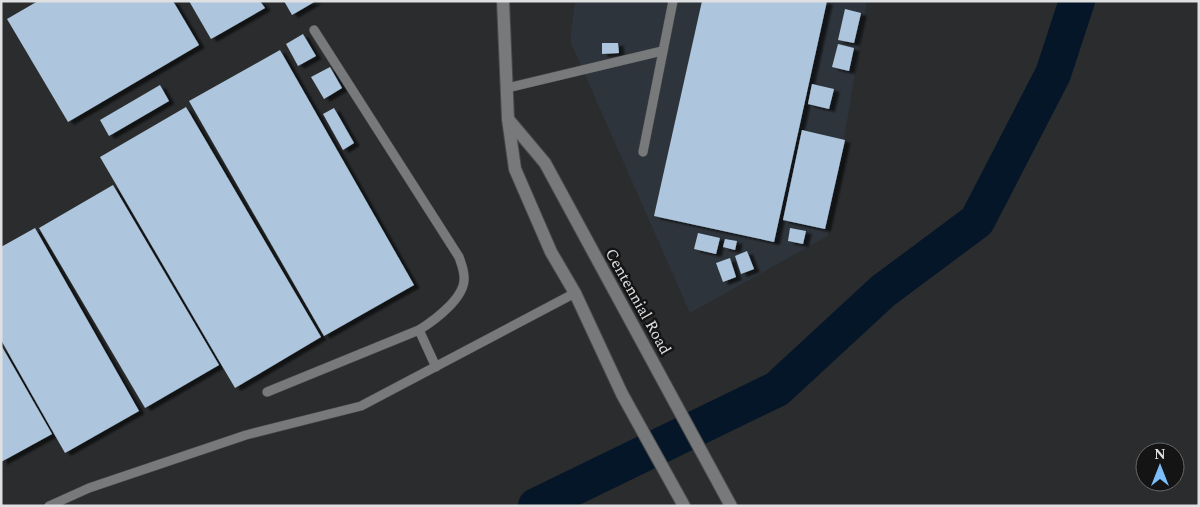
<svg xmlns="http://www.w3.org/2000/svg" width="1200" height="507" font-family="Spectral,serif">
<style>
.built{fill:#2e343b}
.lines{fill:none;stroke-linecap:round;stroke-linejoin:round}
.river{stroke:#041627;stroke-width:36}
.building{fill:#aec6dd;filter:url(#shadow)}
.service-casing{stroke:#484a4b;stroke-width:10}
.tertiary-casing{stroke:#484a4b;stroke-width:14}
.service{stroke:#77797b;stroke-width:9}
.tertiary{stroke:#77797b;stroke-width:12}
.labels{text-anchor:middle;stroke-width:5;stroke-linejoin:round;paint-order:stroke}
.street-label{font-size:16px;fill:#dfe0e1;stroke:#141415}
</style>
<defs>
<filter id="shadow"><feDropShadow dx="5.5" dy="3" stdDeviation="1" flood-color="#0009"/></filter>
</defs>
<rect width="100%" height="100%" fill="#2a2c2e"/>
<!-- built -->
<path class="built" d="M575,1H867L828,236L690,313L570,41Z"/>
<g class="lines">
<!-- river -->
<path class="river" d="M536,506L777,389L883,291L977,221L1053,74L1077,1"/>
</g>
<!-- building -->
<g class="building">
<path d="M38,1H173L199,45L68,122L7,19Z"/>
<path d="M189,1H260L265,8L211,39Z"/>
<path d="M284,1H316L292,15Z"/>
<path d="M702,1H827L774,242L654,216Z"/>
<path d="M845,9L861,13L854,43L838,40Z"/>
<path d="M303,34L316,56L298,66L286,44Z"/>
<path d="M602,43H618L619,53L602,54Z"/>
<path d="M838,44L854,48L849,71L832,67Z"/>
<path d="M280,50L414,285L324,336L189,101Z"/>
<path d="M330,67L342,88L324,99L311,77Z"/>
<path d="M812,84L834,89L829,109L808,104Z"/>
<path d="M160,85L169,101L109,136L100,120Z"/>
<path d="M186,107L321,337L235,388L100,157Z"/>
<path d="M334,108L354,143L343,150L323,114Z"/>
<path d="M802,130L845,140L825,229L783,220Z"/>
<path d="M113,185L219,365L145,408L39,228Z"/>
<path d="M35,228L139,411L65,453L1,340V247Z"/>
<path d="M790,228L806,231L803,244L788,241Z"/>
<path d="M698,233L720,238L716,254L694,249Z"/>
<path d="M725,239L737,241L735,250L723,247Z"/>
<path d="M747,251L754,269L741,274L735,256Z"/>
<path d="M730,258L736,277L723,282L716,263Z"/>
<path d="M1,345L52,434L1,462Z"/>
</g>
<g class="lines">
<defs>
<g id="service">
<path d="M314,30L459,257C461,263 464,270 464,277C466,297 435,320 419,330"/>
<path d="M507,88L662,51"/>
<path d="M643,152L673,1"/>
<path d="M267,392L419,330L436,367"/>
<path d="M49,506L89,488L246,435L361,406L575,293"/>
</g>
<g id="tertiary">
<path d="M503,1L508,119L515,169L551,252L575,293L622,394L684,506"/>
<path d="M508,119L545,163L731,506"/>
</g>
</defs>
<!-- service casing -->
<use href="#service" class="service-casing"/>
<!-- tertiary casing -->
<use href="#tertiary" class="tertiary-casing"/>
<!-- service -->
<use href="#service" class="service"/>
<!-- tertiary -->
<use href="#tertiary" class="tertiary"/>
</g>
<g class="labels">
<!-- street labels -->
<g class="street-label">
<text transform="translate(639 301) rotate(61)" y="6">Centennial Road</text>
</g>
</g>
<!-- border -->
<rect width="1200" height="507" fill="none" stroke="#dfe0e1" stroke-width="5"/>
<!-- north arrow -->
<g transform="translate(1160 467)"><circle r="24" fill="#141415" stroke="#656667"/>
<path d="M0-4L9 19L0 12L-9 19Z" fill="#7dbef9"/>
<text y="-8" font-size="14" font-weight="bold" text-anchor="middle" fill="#dfe0e1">N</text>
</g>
</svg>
